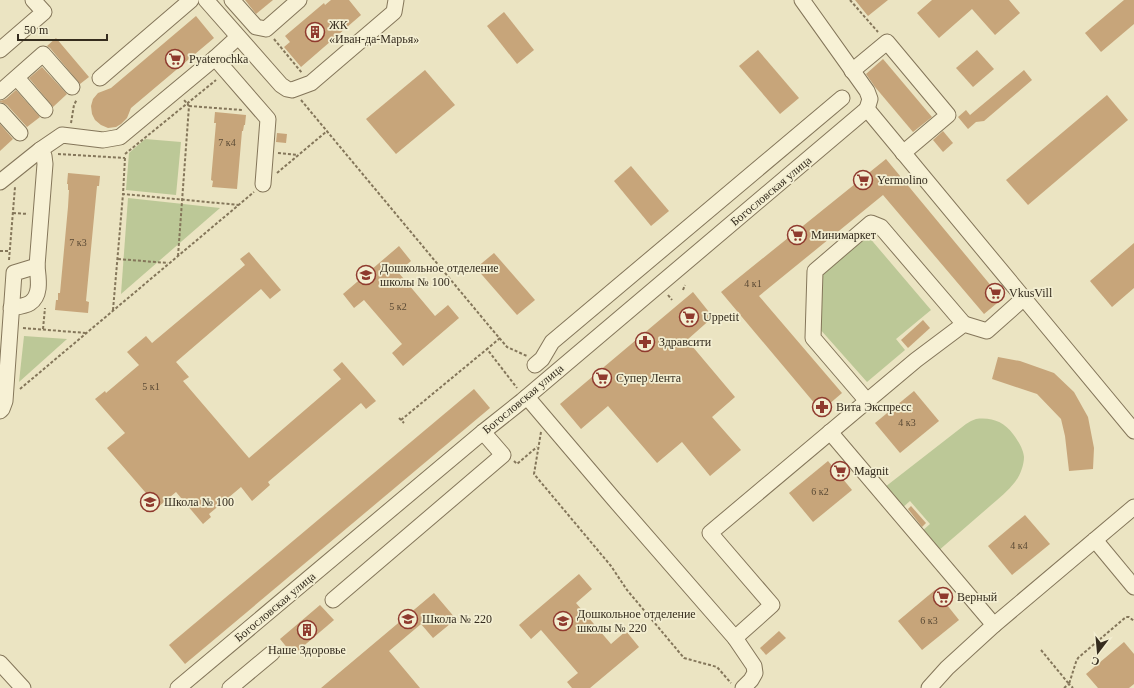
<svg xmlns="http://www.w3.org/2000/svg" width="1134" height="688" font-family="Georgia,serif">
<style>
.green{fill:#bcc897}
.building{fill:#c7a57a}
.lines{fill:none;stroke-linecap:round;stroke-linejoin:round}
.minor-casing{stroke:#84765a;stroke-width:17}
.path{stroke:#84765a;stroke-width:2;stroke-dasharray:3 2;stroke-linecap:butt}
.minor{stroke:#f7f1d5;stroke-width:15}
.labels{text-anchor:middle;stroke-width:3.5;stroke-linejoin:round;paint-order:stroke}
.number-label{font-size:10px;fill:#5a4a35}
.poi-label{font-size:12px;fill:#352c1e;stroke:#f3eed1;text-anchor:start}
.street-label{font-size:12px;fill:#352c1e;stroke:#f3eed1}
</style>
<rect width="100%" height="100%" fill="#ebe4c2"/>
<!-- green -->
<g class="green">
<path d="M145,139L181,142L176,195L126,190L129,153Z"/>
<path d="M128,198L220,208L121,294Z"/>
<path d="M868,236L931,310L896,339L905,350L867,382L819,328L820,275Z"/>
<path d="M24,336L67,339L19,382Z"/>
<path d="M976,419C992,417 1004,422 1013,434C1018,441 1023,448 1024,457C1024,465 1020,476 1015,482C1008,491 999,498 990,506C973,521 955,536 937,552L921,532L930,524L910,501L901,509L885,487L966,424L971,421Z"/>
</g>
<!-- building -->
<g class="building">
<path d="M245,0H273L256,14Z"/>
<path d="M331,0H349L361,15L301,67L284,47L290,42L285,36L324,3L325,5Z"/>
<path d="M855,0H888L868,16Z"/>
<path d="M932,0H1009L1020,13L995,35L972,9L939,38L917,13Z"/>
<path d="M1124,0H1134V24L1101,52L1085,33Z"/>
<path d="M504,12L534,50L517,64L487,26Z"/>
<path d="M196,16L214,38L131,108L127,118L121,124L116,127L108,128L101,125L95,120L92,114L91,106L93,99L98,93L111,88Z"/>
<path d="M56,38L89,77L80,84L50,48L47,46Z"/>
<path d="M758,50L799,98L780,114L739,66Z"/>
<path d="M977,50L994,69L973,87L956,68Z"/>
<path d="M883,59L932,117L913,132L875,87L866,74Z"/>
<path d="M42,67L67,94L53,107L29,78Z"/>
<path d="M425,70L455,105L396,154L366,119Z"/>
<path d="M1024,70L1032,80L984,121L976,122L968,129L958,117L966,110L970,115Z"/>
<path d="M16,90L40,117L27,127L7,105L3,103L0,102V101L6,99Z"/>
<path d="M1107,95L1128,120L1028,205L1006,180Z"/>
<path d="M215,112L246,115L245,125H244L243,131H242L237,189L212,187L213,181L211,180L216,123H214Z"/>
<path d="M0,124L13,139L0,151Z"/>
<path d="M943,131L953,143L943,152L933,140Z"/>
<path d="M277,133L287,134L286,143L276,142Z"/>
<path d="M886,159L1002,299L984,314L883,195L759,296L842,393L821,411L721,292Z"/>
<path d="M631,166L669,211L651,226L614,181Z"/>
<path d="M68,173L100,176L99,186H97L86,301L89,302L88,313L55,310L56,300H58V293H60L68,207L69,190H68V184H67Z"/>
<path d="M1134,243V288L1112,307L1090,281Z"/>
<path d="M399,246L411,261L398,272L435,316L448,305L459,318L403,366L392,353L402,344L364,300L354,308L343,294Z"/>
<path d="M249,252L281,290L270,299L261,289L176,362L189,377L183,381L249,458L341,379L333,370L342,362L376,401L366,409L361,403L268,482L270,485L252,501L241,487L209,514L211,517L203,524L176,492L158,507L107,448L125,433L95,399L105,391L106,393L139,365L127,352L146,336L152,343L245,265L240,259Z"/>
<path d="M494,253L535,300L517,315L476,268Z"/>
<path d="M693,292L713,317L687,340L735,397L712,417L741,450L710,476L682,442L657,463L608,406L581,429L560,404Z"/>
<path d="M923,320L930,328L908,348L901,340Z"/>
<path d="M998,357L1020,361L1054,373L1074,392L1088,417L1094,448L1093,469L1069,471L1065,436L1061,419L1037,394L992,379Z"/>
<path d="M474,389L490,408L185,664L169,645Z"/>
<path d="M914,391L939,421L900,453L875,423Z"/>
<path d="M828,461L852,490L813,522L789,493Z"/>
<path d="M911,506L926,523L922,527L908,509Z"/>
<path d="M1025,515L1050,544L1012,575L988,546Z"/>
<path d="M579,574L592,589L576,603L611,644L626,631L639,647L590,688H572L567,682L578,673L541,630L531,639L519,625Z"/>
<path d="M935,590L959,620L922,650L898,621Z"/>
<path d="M434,593L456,619L433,638L421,624L389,651L420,688H321Z"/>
<path d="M320,605L334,620L293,655L280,639Z"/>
<path d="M779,631L786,638L766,655L760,648Z"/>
<path d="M1124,642L1134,654V684L1129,688H1098L1086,674Z"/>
</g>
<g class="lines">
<defs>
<g id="minor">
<path d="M206,0L281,85L287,89L292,90L311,83L394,12L396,0"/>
<path d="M232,0L256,27L266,29L299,0"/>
<path d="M802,0L867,91L870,99L867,109"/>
<path d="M0,50L44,12L33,0"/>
<path d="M215,58L268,119L263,184"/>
<path d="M852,71L887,42L948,115L903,153"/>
<path d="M17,78L45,110"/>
<path d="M100,78L191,0"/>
<path d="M0,92L43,54L72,87"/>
<path d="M867,109L1134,431"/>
<path d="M0,111L20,133"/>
<path d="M0,182L40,150L62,135L103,140L120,137L215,58L238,37"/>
<path d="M11,308C17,307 25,306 30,303C42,295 38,277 37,266"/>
<path d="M535,365L542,359L552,342L842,98"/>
<path d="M527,397L613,498L735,638L754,666L755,673L751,680L743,688"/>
<path d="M867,401L813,338L815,271L871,223L881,227L964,324"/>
<path d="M0,411L2,409L5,401L14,273L37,266L45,164L44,156L40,150"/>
<path d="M830,432L994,625"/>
<path d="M1095,540L1134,587"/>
<path d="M333,600L503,455L483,432"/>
<path d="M735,638L772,605L710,533L916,360L964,324L987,331L1024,298"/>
<path d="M0,663L23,688"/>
<path d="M178,688L483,432L522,401L867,109"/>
<path d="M230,688L272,653"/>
<path d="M929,688L947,668L994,625L1134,507"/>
</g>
</defs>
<!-- minor casing -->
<use href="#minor" class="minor-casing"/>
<!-- path -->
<g class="path">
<path d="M850,0L878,32"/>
<path d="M274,39L302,73"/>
<path d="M301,100L490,327L507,347L527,356"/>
<path d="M189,106L242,110"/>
<path d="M71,123L74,105L77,99"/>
<path d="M278,153L298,155"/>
<path d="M58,154L125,158"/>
<path d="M125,154L216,80"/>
<path d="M125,158L123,194L239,205"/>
<path d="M277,173L327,131"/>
<path d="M13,213L28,214"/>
<path d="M0,251H9"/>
<path d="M178,256L189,106L184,100"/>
<path d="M118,259L168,263"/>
<path d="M9,260L15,187"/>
<path d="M683,290L685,285"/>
<path d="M668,295L672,300"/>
<path d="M113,310L123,194"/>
<path d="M23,328L86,333"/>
<path d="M43,329L45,308"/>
<path d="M500,338L487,349L517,388"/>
<path d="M20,389L254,192"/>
<path d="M399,418L404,423"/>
<path d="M401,420L487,349"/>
<path d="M541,432L534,474L611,566L627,590L684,658L717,667L731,683"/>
<path d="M514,461L517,464L537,447"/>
<path d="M1041,650L1069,684L1076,662L1078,658L1126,617H1129L1134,621"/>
<path d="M1064,688L1069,684L1073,688"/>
</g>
<!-- minor -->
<use href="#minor" class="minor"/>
</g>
<!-- icons -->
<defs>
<symbol id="building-ring" viewBox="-11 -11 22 22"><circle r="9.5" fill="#f3eed1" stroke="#8f3a2e" stroke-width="1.5"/><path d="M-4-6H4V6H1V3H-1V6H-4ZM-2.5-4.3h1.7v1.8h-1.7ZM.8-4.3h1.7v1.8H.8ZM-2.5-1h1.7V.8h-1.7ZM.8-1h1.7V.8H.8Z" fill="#8f3a2e"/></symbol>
<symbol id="supermarket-ring" viewBox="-11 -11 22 22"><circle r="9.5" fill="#f3eed1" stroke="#8f3a2e" stroke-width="1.5"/><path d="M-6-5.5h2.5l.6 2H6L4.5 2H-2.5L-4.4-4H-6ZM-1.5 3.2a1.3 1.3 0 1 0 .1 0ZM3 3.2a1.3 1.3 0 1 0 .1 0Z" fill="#8f3a2e"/></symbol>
<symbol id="school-ring" viewBox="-11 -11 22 22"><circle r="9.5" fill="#f3eed1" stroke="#8f3a2e" stroke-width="1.5"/><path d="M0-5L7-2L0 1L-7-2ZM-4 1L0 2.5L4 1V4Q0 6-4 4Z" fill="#8f3a2e"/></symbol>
<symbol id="pharmacy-ring" viewBox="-11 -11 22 22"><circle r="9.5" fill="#f3eed1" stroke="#8f3a2e" stroke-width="1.5"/><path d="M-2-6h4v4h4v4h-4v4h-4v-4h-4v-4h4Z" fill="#8f3a2e"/></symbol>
</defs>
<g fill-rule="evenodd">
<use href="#building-ring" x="304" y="21" width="22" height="22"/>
<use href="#supermarket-ring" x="164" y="48" width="22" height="22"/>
<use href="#supermarket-ring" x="852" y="169" width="22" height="22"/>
<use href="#supermarket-ring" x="786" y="224" width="22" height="22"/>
<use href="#school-ring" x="355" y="264" width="22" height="22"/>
<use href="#supermarket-ring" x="984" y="282" width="22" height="22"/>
<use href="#supermarket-ring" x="678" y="306" width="22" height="22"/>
<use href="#pharmacy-ring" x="634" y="331" width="22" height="22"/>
<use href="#supermarket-ring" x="591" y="367" width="22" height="22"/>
<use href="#pharmacy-ring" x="811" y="396" width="22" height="22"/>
<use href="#supermarket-ring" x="829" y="460" width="22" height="22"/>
<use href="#school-ring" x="139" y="491" width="22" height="22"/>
<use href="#supermarket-ring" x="932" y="586" width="22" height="22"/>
<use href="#school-ring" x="397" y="608" width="22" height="22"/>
<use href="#school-ring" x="552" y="610" width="22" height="22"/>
<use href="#building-ring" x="296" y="619" width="22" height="22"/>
</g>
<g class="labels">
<!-- number labels -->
<g class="number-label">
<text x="227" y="146">7 к4</text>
<text x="78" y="246">7 к3</text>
<text x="753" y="287">4 к1</text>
<text x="398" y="310">5 к2</text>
<text x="151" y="390">5 к1</text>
<text x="907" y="426">4 к3</text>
<text x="820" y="495">6 к2</text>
<text x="1019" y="549">4 к4</text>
<text x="929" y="624">6 к3</text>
</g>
<!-- poi labels -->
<g class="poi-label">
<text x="329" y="29">ЖК<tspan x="329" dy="14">«Иван-да-Марья»</tspan></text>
<text x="189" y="63">Pyaterochka</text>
<text x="877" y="184">Yermolino</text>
<text x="811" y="239">Минимаркет</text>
<text x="380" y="272">Дошкольное отделение<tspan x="380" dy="14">школы № 100</tspan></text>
<text x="1009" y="297">VkusVill</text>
<text x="703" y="321">Uppetit</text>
<text x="659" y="346">Здравсити</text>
<text x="616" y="382">Супер Лента</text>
<text x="836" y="411">Вита Экспресс</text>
<text x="854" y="475">Magnit</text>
<text x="164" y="506">Школа № 100</text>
<text x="957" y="601">Верный</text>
<text x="577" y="618">Дошкольное отделение<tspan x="577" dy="14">школы № 220</tspan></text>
<text x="422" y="623">Школа № 220</text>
<text x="307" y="654" text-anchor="middle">Наше Здоровье</text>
</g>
<!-- street labels -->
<g class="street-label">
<text transform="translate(771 191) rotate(-40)" y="4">Богословская улица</text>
<text transform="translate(523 399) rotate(-40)" y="4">Богословская улица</text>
<text transform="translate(275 607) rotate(-40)" y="4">Богословская улица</text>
</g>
</g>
<!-- north arrow -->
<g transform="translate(1098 652) rotate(196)" stroke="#f3eed1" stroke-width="3" paint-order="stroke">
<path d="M0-3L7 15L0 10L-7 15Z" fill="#352c1e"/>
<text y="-6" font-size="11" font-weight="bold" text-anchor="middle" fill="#352c1e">С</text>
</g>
<!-- scale -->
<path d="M18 34v6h89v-6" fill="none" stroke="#352c1e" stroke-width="2"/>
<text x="24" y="34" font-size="12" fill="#352c1e" stroke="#f3eed1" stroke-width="3" paint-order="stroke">50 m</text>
</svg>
